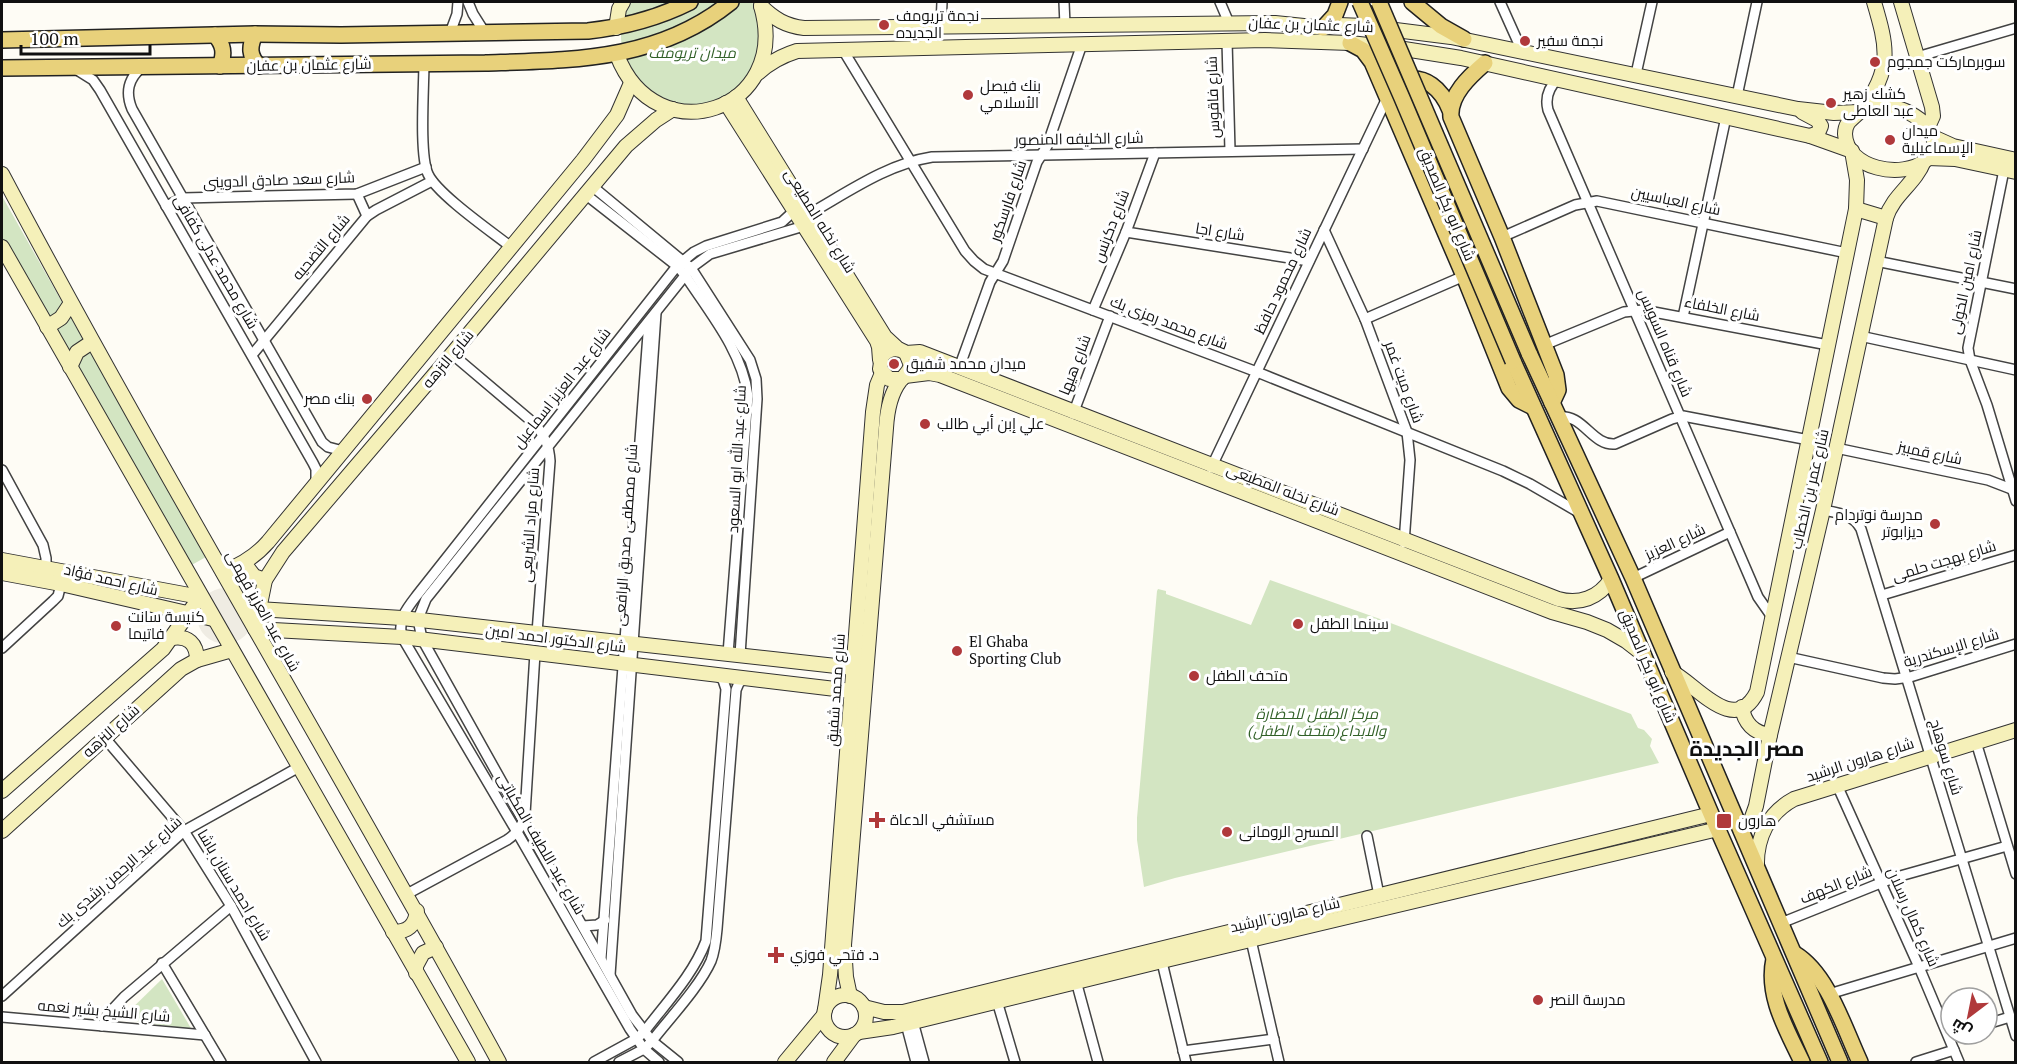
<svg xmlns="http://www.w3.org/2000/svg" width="2017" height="1064" font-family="'PT Serif',Cairo,serif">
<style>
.park{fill:#d3e5c2}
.plaza{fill:#efece3}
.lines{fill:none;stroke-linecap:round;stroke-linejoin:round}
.street-casing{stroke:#434343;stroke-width:12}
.secondary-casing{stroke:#323232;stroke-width:16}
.primary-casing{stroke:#212121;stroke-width:18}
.street{stroke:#fff;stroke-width:9}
.secondary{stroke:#f5f0b9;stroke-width:14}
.primary{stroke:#e8d17b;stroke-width:15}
.primary-bridge-casing{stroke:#212121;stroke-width:18;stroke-linecap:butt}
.primary-bridge{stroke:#e8d17b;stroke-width:15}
.poi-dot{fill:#b0393b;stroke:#fff;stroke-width:2}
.labels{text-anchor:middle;stroke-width:6;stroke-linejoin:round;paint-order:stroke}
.poi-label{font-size:15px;fill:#101010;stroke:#fff;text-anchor:start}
.street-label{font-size:15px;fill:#101010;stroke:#fff}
.park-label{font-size:15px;font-style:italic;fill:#326128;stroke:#fff}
.district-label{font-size:21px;font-weight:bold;fill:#101010;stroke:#fff}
</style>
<rect width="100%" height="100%" fill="#fefcf5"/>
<!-- park -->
<g class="park">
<path d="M631,2H752C757,10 763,37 761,46C759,50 757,55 755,59C753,65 750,74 746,80C690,144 589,72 631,2Z"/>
<path d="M2,196L206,557L188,567L2,238Z"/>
<path d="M1270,580L1380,619L1631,714L1638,728L1644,730L1652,739L1650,746L1659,763L1175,878L1144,887L1137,840V818L1157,591L1158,589L1166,591V594L1251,625Z"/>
<path d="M162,979L192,1030L121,1019Z"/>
</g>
<!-- plaza -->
<circle class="plaza" cx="225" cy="616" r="28"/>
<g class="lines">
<defs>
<g id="street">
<path d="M468,2L473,14L485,33"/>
<path d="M1064,2L1065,25"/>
<path d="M1220,2L1229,23"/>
<path d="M1500,2L1522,51"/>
<path d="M941,26L942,2"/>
<path d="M450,33L457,14L458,2"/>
<path d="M1227,41L1230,151"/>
<path d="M843,50L965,251L974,261L984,269L1257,372L1503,471L1530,484L1580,513"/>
<path d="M1917,57L2016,28"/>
<path d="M424,62C424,87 419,154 428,174C437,194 492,232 511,247"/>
<path d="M142,67C128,79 125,92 132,109L322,442L328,447L343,451"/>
<path d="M77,70L93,80L100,90L313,463L316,469V483"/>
<path d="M1636,74L1652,2"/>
<path d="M1558,79C1548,88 1545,98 1548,110L1758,597L1772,617"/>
<path d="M1737,96L1757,2"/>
<path d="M2004,170L1968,348L1970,360L1987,405L2016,501"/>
<path d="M592,186L691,268L750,360L756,379L757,399L740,655"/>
<path d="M357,194L367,216"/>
<path d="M585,194L677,266L685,275C710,313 742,351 748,396L728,654"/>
<path d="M166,206L183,198L357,194L426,167"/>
<path d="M809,214C848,192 887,164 932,157L1363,149"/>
<path d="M1324,230L1365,319L1407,432L1410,460L1404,543"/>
<path d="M1126,232L1309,261"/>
<path d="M1502,237L1575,205L1597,201L1847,253"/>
<path d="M1876,261L2016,289"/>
<path d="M1093,310L1126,232L1155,153"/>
<path d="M1683,317L1726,117"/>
<path d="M1365,319L1464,276"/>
<path d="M1860,336L2016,370"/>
<path d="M1544,345L1624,312L1643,310L1828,345"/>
<path d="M452,354L536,425C545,437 549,446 550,461L537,633"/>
<path d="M252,355L367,216L376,210L432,181"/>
<path d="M959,368L990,282L1003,261L1037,162L1047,146L1082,44"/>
<path d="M1073,414L1110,316"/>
<path d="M1558,417C1583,413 1592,446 1615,444L1672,419L1683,416L1809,440"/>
<path d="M1836,448L1988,480L2014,490"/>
<path d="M1211,468L1387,98"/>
<path d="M2,470L43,545L46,558V568"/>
<path d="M1823,510C1839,513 1853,514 1861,529L2016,1036"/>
<path d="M1633,578L1730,532"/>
<path d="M1882,595L2016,555"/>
<path d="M2,648L53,601L58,596L61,584"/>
<path d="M1788,657L1883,678L1895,679L1910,677L2016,644"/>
<path d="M104,737L184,831L231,906L316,1062"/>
<path d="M1976,742L2016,874"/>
<path d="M1837,785L1919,967L1959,1062"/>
<path d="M1367,836L1379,895"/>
<path d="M407,894L507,840C517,833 523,826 525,814L535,653"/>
<path d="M1781,923L1893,878L2007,846"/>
<path d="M583,926L597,925L605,920"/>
<path d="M1251,940L1279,1062"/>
<path d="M1161,958L1186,1062"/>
<path d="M601,959L649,321"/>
<path d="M162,963L221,1062"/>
<path d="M610,975L656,313"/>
<path d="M1076,981L1098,1062"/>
<path d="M1829,994L2016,938"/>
<path d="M2,996L184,831L299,767"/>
<path d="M997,1001L1015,1062"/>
<path d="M2,1017L205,1035"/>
<path d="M912,1018L924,1062"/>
<path d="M905,1020L916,1062"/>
<path d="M1987,1024L2010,1017"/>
<path d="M102,1026L109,1013L124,997L231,906"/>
<path d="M1183,1051L1274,1039"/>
<path d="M594,1062L636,1039L644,1032C666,1003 693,975 706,941L726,689L723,680L717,675"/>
<path d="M619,1062L644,1049L652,1041C669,1019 700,986 711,961C715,951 716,940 717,929L736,690L739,683L745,678"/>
<path d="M659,1062L644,1049L630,1029L517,832L402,637C397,619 408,607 418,594L677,266L694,252L706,246L782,222L794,211"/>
<path d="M678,1062L652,1041L632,1015L422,639L418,619L426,599L691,268L710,254L804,226"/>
<path d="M1916,1062L1954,1050"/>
</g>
<g id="secondary">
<path d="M1901,2L1932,107L1933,116L1928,127"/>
<path d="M761,6C774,19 786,26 804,28L1275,23L1323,28L1339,25L1364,26L1451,37L1798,109L1834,113L1858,112"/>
<path d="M616,28L619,9L623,2"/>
<path d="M617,55C656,156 792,111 761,6"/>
<path d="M758,73C770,62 781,56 797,51L1265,40L1350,43L1404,49L1461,58L1810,136L1852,151L1857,180L1856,209L1757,692C1734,737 1696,684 1672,672"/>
<path d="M736,97L885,337L898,349"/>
<path d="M726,103L877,341L879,347L880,360"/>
<path d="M673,109L656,120L626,146L452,354L283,552L265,580L255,629L402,637L852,691"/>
<path d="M1861,111C1871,107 1881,106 1892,107C1914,110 1951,137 1926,160C1903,180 1846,169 1845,134C1845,120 1855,118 1862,109C1893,69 1887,46 1874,2"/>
<path d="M1802,112L1817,120L1821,126L1818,133L1810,136"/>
<path d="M1933,137L1953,146L2016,160"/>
<path d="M1928,158L1955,159L2016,172"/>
<path d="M2,174C161,474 337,765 499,1062"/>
<path d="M1856,209L1886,218"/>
<path d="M2,247L468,1062"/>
<path d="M47,327L61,318L71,303"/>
<path d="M906,353L920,352L1558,599C1579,605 1599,598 1611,579"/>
<path d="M70,367L77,352L92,342"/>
<path d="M905,376L929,373L940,375L1552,612L1587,622L1607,630L1626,641L1644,655"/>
<path d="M2,560L200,597L163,649L2,791"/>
<path d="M244,563L254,576L265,580"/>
<path d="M223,572C241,565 255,557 268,542L583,160L617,115L631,83"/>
<path d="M2,573L61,584L213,619"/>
<path d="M258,609L402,618L854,668"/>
<path d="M172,638C188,635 197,644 197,660"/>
<path d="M1742,707C1744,723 1754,733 1770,735"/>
<path d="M2,831L181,669L197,660L232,650"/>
<path d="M1741,831L1751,820L1756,806L1770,735L1823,510L1886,218C1893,195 1915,184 1924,161"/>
<path d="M1757,867C1756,838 1768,813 1794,799L2016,730"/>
<path d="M393,932C408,932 415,926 417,911"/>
<path d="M416,973V966L423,953L436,947"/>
<circle cx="845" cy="1016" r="21"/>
<path d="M850,996L846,977L844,945L886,428C887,412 890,394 900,381C905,375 909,373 911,365L906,353C898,347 889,348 882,356L880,369L889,379H902"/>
<path d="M864,1007L884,1012H903C1172,944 1442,880 1711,814"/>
<path d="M825,1010L830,975L873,412L877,385L882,373"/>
<path d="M859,1032L893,1027L1162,961L1718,829"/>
<path d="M785,1062L824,1015"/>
<path d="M834,1062L854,1035"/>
</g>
<g id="primary">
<path d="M1412,2L1441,26L1464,39"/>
<path d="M1323,28L1335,15L1340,2"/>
<path d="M255,34C249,47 249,56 259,66"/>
<path d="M215,35C224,45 225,54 220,66"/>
<path d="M2,40L255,34L341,35L588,31C624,27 658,18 690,2"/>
<path d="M1350,43L1363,50L1372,62L1464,276L1509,388L1519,400L1533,407"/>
<path d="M1485,63C1470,76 1449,95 1451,117L1502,237L1556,375L1558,390L1552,403"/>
<path d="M2,68L485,63C574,60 658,61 731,2"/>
<path d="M1402,81C1425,73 1442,90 1450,110"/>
<path d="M1529,353L1633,578L1840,1062"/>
<path d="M1513,361L1611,579L1711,814L1820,1062"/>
<path d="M1795,954C1828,974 1844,1028 1860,1062"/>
<path d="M1774,959C1766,996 1787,1030 1802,1062"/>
</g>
</defs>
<!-- street casing -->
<use href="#street" class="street-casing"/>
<!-- secondary casing -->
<use href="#secondary" class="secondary-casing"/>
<!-- primary casing -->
<use href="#primary" class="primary-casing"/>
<!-- street -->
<use href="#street" class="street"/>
<!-- secondary -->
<use href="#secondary" class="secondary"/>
<!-- primary -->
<use href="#primary" class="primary"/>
<defs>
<g id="primary-bridge">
<path d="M1360,2L1402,98L1513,361"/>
<path d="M1379,2L1529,353"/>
</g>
</defs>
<!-- primary-bridge casing -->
<use href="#primary-bridge" class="primary-bridge-casing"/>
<!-- primary-bridge -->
<use href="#primary-bridge" class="primary-bridge"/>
</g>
<!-- markers -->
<g class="poi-dot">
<circle cx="884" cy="25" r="6"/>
<circle cx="1525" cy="41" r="6"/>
<circle cx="1875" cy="62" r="6"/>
<circle cx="968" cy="95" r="6"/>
<circle cx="1831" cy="103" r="6"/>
<circle cx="1890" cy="140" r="6"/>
<circle cx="894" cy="364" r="6"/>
<circle cx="367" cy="399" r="6"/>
<circle cx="925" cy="424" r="6"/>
<circle cx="1935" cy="524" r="6"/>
<circle cx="1298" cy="624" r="6"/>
<circle cx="116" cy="626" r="6"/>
<circle cx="957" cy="651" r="6"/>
<circle cx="1194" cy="676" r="6"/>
<path d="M874 811h6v6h6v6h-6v6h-6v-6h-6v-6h6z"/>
<rect x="1716" y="813" width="16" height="16" rx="3"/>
<circle cx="1227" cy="832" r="6"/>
<path d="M773 946h6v6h6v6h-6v6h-6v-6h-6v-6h6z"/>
<circle cx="1538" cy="1000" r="6"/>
</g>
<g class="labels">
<!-- poi labels -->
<g class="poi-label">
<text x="896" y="21">نجمة تريومف<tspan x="896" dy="17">الجديده</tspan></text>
<text x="1537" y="46">نجمة سفير</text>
<text x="1887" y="67">سوبرماركت جمجوم</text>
<text x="980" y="91">بنك فيصل<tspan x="980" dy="17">الأسلامي</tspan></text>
<text x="1843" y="99">كشك زهير<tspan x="1843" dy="17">عبد العاطى</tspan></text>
<text x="1902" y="136">ميدان<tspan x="1902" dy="17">الإسماعيلية</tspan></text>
<text x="906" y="369">ميدان محمد شفيق</text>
<text x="355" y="404" text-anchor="end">بنك مصر</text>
<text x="937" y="429">علي إبن أبي طالب</text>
<text x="1923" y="520" text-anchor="end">مدرسة نوتردام<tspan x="1923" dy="17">ديزابوتر</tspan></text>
<text x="128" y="622">كنيسة سانت<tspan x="128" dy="17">فاتيما</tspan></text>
<text x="1310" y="629">سينما الطفل</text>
<text x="969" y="647">El Ghaba<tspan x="969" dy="17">Sporting Club</tspan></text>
<text x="1206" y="681">متحف الطفل</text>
<text x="890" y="825">مستشفي الدعاة</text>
<text x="1738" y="826">هارون</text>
<text x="1239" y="837">المسرح الرومانى</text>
<text x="790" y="960">د. فتحي فوزي</text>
<text x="1550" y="1005">مدرسة النصر</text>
</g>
<!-- street labels -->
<g class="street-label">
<text transform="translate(1311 25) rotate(2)" y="5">شارع عثمان بن عفان</text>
<text transform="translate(309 65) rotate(-1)" y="5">شارع عثمان بن عفان</text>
<text transform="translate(1213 97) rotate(-92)" y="5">شارع فاقوس</text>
<text transform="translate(1079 139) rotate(-1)" y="5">شارع الخليفه المنصور</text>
<text transform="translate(279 180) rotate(-2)" y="5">شارع سعد صادق الدوينى</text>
<text transform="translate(1008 201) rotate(-71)" y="5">شارع فارسكور</text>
<text transform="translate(1676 201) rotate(12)" y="5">شارع العباسيين</text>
<text transform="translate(1447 204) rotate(67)" y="5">شارع ابو بكر الصديق</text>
<text transform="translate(820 221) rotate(58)" y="5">شارع نخله المطيعى</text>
<text transform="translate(1111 226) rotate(-69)" y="5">شارع دكرنس</text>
<text transform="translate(1220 232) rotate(9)" y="5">شارع اجا</text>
<text transform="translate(321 247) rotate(-50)" y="5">شارع التضحيه</text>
<text transform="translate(216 262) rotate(60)" y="5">شارع محمد عدلى كفافى</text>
<text transform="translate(1283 281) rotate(-65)" y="5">شارع محمود حافظ</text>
<text transform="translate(1966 282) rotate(-78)" y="5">شارع امين الخولى</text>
<text transform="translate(1722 309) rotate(11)" y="5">شارع الخلفاء</text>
<text transform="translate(1169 323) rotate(21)" y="5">شارع محمد رمزى بك</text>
<text transform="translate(1665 343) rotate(67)" y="5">شارع قناه السويس</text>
<text transform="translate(448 359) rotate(-50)" y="5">شارع النزهه</text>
<text transform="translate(1075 365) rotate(-69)" y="5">شارع هيها</text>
<text transform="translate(1404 382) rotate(70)" y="5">شارع ميت غمر</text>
<text transform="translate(562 388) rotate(-52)" y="5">شارع عبد العزيز اسماعيل</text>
<text transform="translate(1930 453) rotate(12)" y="5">شارع قمبيز</text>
<text transform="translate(737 459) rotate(-87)" y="5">شارع عبد الله ابو السعود</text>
<text transform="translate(1810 489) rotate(-77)" y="5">شارع عمر بن الخطاب</text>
<text transform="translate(1283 490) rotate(21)" y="5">شارع نخله المطيعى</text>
<text transform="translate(530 525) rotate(-86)" y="5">شارع مراد الشريعى</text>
<text transform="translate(626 535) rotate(-86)" y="5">شارع مصطفى صديق الرافعى</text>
<text transform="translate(1675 542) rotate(-25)" y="5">شارع العزيز</text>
<text transform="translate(1944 561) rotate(-17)" y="5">شارع بهجت حلمى</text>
<text transform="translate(111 580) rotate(13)" y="5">شارع احمد فؤاد</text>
<text transform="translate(263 611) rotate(61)" y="5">شارع عبد العزيز فهمى</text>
<text transform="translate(556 639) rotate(7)" y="5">شارع الدكتور احمد امين</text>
<text transform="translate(1951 648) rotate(-17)" y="5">شارع الإسكندرية</text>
<text transform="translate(1648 666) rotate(67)" y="5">شارع ابو بكر الصديق</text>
<text transform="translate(836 690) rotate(-86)" y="5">شارع محمد شفيق</text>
<text transform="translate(111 731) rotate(-42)" y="5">شارع النزهه</text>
<text transform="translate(1946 757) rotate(73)" y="5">شارع سوهاج</text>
<text transform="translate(1860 760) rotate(-18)" y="5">شارع هارون الرشيد</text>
<text transform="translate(541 844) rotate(60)" y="5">شارع عبد اللطيف المكباتى</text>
<text transform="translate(119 872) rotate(-41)" y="5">شارع عبد الرحمن رشدى بك</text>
<text transform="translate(234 885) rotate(59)" y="5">شارع احمد سنان باشا</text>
<text transform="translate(1836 885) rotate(-22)" y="5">شارع الكهف</text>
<text transform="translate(1285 915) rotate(-13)" y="5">شارع هارون الرشيد</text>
<text transform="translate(1913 917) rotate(66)" y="5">شارع كمال رسلان</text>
<text transform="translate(104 1011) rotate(5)" y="5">شارع الشيخ بشير نعمه</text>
</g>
<!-- park labels -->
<g class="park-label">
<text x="692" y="58">ميدان تريومف</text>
<text x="1317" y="719">مركز الطفل للحضارة<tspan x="1317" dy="17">والابداع(متحف الطفل)</tspan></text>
</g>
<!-- district labels -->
<g class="district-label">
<text x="1747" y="756">مصر الجديدة</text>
</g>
</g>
<!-- border -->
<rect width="2017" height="1064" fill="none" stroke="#101010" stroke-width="6"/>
<!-- north arrow -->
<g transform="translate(1969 1016) rotate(212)"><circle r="28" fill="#ffffff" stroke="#9f9f9f" stroke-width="1.5"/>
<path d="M0-4.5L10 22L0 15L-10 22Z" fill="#b0393b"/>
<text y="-9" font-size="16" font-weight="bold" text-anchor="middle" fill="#101010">ش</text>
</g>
<!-- scale -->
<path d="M21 45v9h129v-9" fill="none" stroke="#101010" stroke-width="3"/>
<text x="30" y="45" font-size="18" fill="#101010" stroke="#ffffff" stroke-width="4.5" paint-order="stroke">100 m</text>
</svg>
